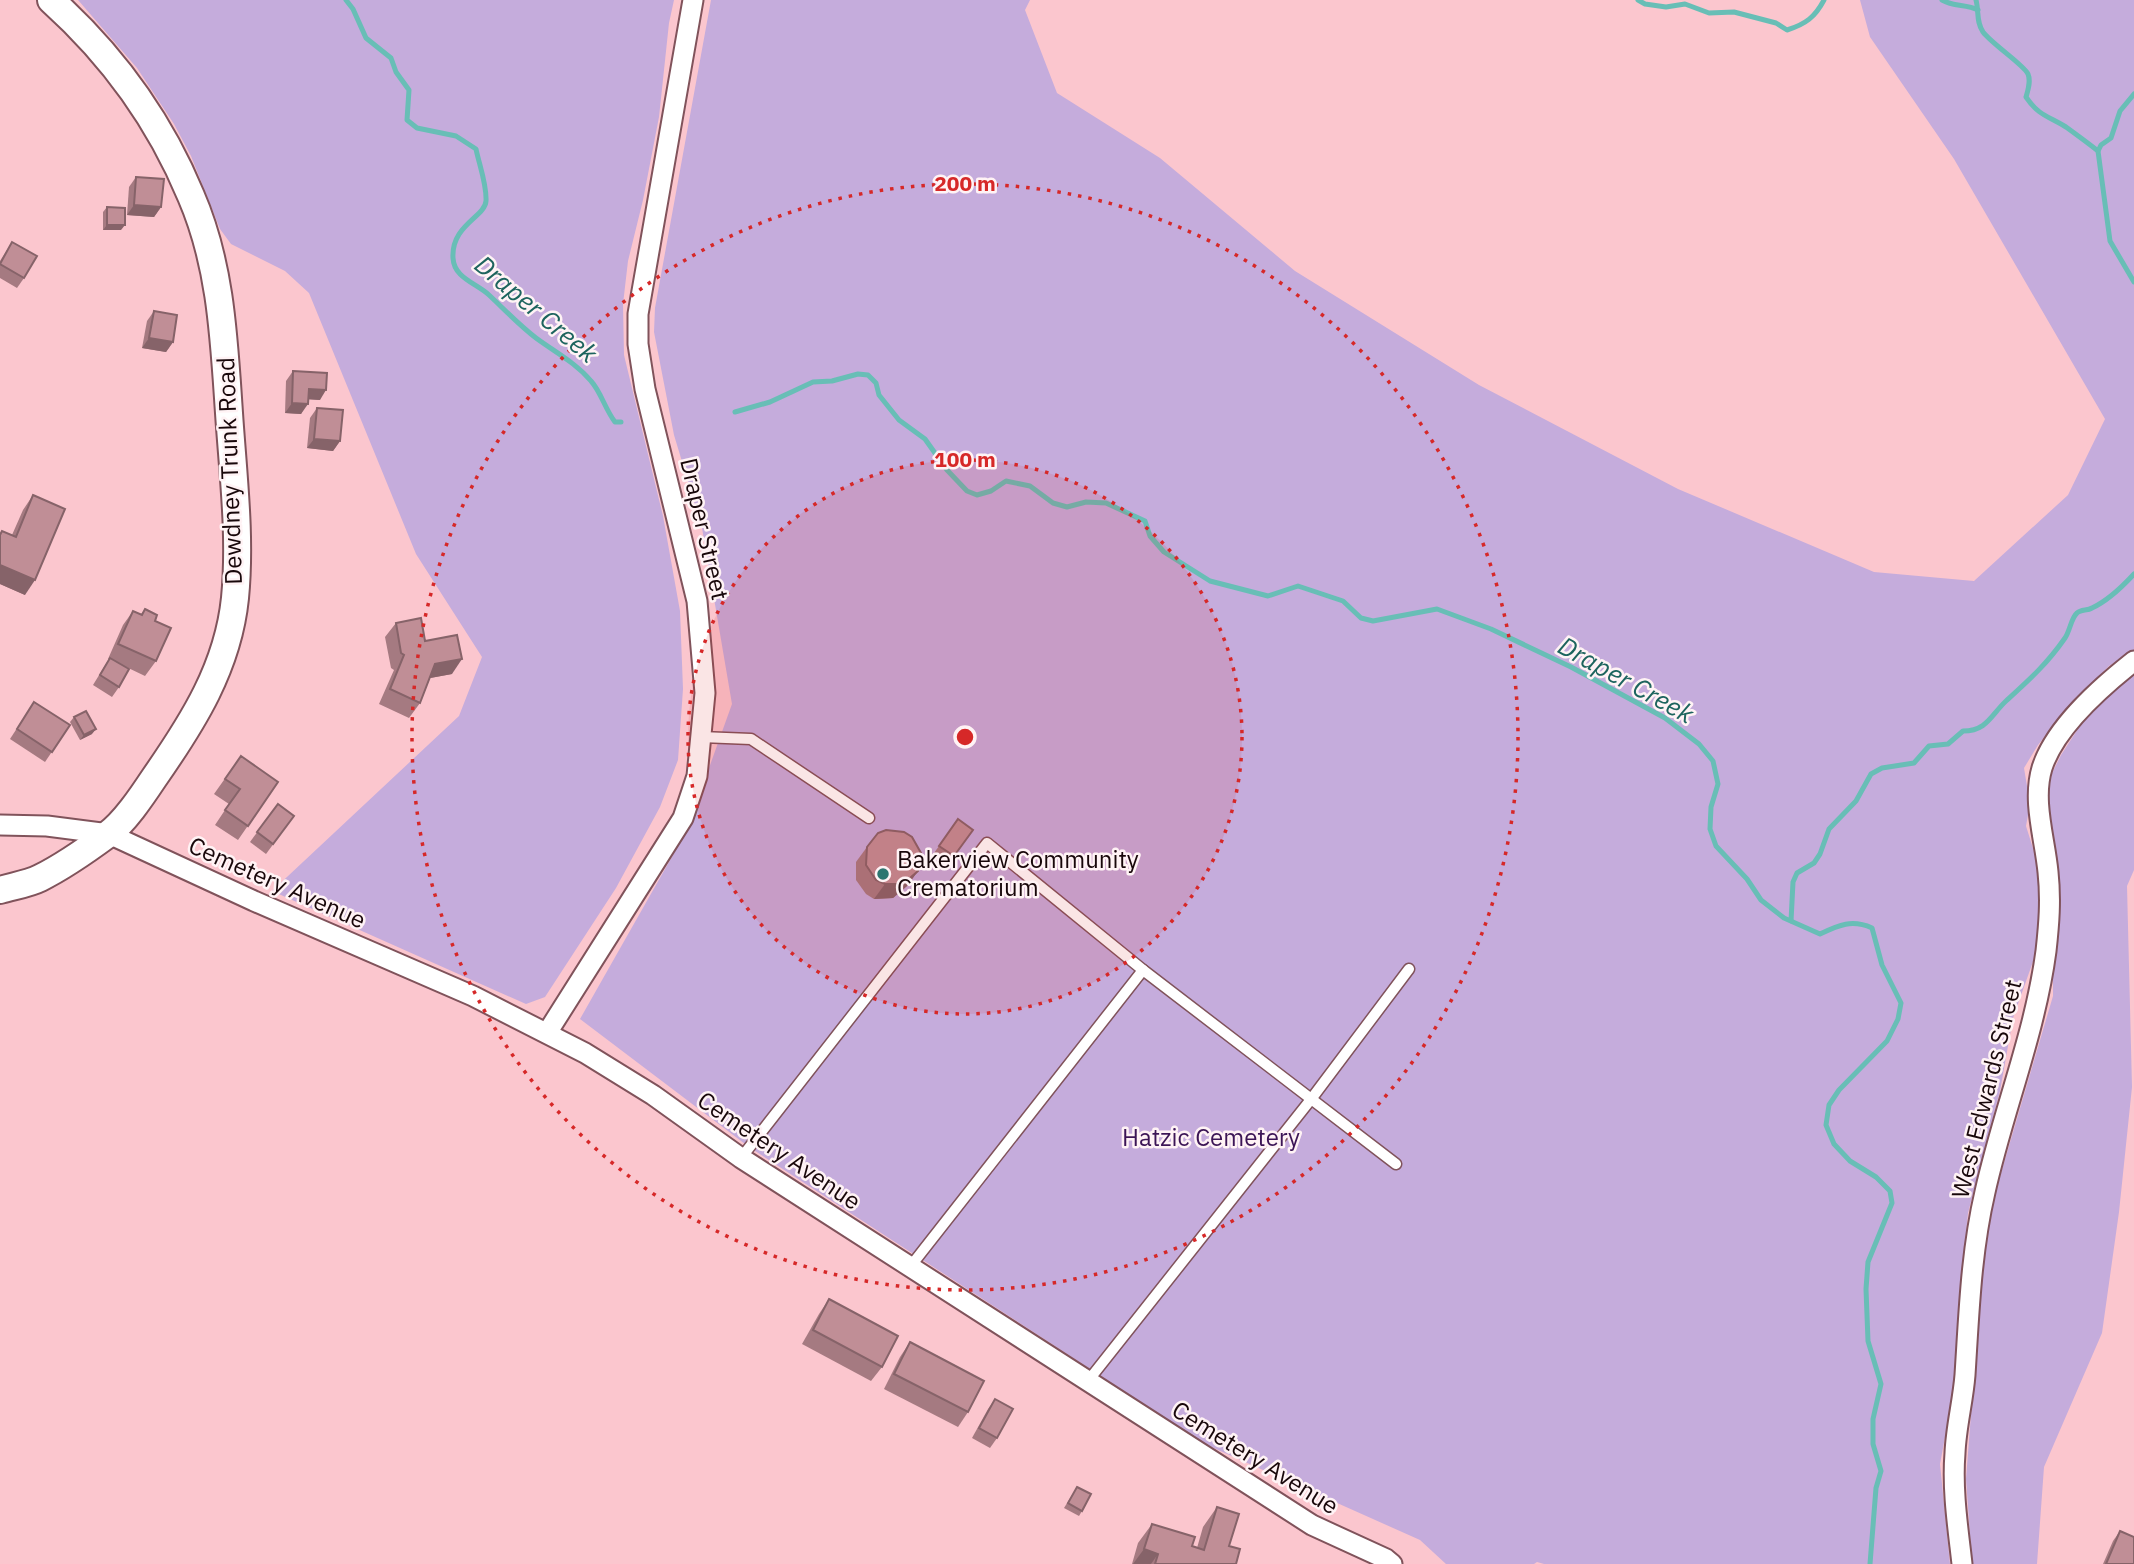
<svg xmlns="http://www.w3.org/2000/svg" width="2134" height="1564" font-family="'IBM Plex Sans',sans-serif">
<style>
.green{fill:#c5acdc}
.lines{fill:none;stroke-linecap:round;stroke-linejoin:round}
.stream{stroke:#68beb6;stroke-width:5}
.service-casing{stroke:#80535b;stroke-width:13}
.minor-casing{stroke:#80535b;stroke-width:23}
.secondary-casing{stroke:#80535b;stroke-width:30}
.service{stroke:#fff;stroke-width:10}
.minor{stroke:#fff;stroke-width:19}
.secondary{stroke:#fff;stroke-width:26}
.wall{fill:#a57a81}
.shaded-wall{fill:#866369}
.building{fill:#c08e96;stroke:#866369;stroke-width:2}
.ring{fill:none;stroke:#d62828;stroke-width:3.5;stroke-dasharray:3.5 7}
.poi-dot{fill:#2d7570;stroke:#fff3f5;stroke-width:2.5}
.labels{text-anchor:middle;stroke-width:5;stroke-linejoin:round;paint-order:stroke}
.street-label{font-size:24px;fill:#18070a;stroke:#fff3f5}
.poi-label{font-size:24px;fill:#18070a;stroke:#fff3f5;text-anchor:start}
.park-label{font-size:24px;fill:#3c1556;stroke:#fff3f5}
.water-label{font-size:26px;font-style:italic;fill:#1d645e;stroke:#fff3f5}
.centre{fill:#d62828;stroke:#fff3f5;stroke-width:3.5}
.ring-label{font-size:21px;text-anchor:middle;font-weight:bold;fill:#d62828;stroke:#fff3f5;stroke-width:5;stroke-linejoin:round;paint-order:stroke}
</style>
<rect width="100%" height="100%" fill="#fbc6ce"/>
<!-- green -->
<g class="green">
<path d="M78,0H674L669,23L659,117L643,200L628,261L623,304L624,355L663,516L680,611L683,689L678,760L660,807L616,888L545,997L526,1004L272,891L459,716L482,657L416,554L309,293L285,271L231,244L220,229L191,156L174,124L137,68Z"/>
<path d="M711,0H1030L1025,10L1057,93L1160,158L1295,271L1479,385L1678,489L1874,572L1974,581L2068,495L2105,419L1954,159L1870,37L1860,0H2134V650L2109,666L2064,712L2038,745L2024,768L2030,804L2026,826L2036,858L2043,908L2035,956L2013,1018L2000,1091L1968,1213L1962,1275L1957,1373L1940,1464L1950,1564H1544L1537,1562L1534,1564H1446L1420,1540L1207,1445L749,1147L580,1019L686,832L732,704L702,528L674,435L654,332L655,308Z"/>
<path d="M2134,674V870L2127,886L2132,1087L2119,1212L2102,1333L2044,1467L2037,1564H1972L1966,1479L1983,1259L1996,1190L2053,996V964L2060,910L2058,870L2046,806L2049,779L2061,755L2085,718L2120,685Z"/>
</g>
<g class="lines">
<!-- stream -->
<g class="stream">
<path d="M346,0L353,9L366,38L391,58L396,72L409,90L407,120L417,128L456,136L476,149C479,164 487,185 486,201C485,217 451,225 453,258C454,278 476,283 489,295C504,309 519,325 536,338C555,352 576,363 591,381C601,392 605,409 615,422H621"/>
<path d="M1638,0L1645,4L1666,7L1685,4L1709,13L1734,12L1776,23L1787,30C1806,24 1815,17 1824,0"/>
<path d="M1942,0C1954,7 1966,4 1978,10"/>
<path d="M1976,0C1979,11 1976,22 1983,32C1992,44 2024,65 2028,74C2031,81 2028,90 2026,97C2039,116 2048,116 2066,127C2077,135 2088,143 2098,151L2110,241L2134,282"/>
<path d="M2098,151L2101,145L2111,138L2120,111L2134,94"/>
<path d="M735,412L770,402L813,382L832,381L858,374L868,375L876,383L879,395L899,420L925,439L947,470L967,491L977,495L991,491L1006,481L1030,486L1053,503L1067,507L1086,502L1106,503L1145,521L1150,536L1164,552L1210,581L1268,596L1298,586L1343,601L1361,618L1373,621L1437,609L1491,629L1571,667L1665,718L1699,744L1713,761L1718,784L1711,807L1710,829L1716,846L1747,879L1761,900L1784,918L1820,934C1839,925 1852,919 1872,928L1882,965L1901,1003L1898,1019L1887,1041L1839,1090L1829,1105L1826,1125L1834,1144L1850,1161L1876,1177L1890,1191L1892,1203L1868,1262L1866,1289L1868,1341L1881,1384L1873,1419V1444L1881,1471L1876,1488L1870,1564"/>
<path d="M1791,921L1793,882L1797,873L1814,863L1820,854L1829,829L1856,801L1871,774L1882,768L1914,763L1929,746L1948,744L1963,731C1987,731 1991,715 2006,701C2029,680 2047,664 2065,638C2070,631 2071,618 2077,613C2081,609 2087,611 2092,608C2107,601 2123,586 2134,574"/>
</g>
<defs>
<g id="service">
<path d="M701,737L751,739L869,818"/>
<path d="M1143,970L1396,1164"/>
<path d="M741,1158L987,843L1143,970L910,1267"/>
<path d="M1088,1381L1312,1098L1409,969"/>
</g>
<g id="minor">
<path d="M0,825L47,826L109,834L254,901L473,996L585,1053L653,1095L741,1158L1312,1525L1386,1559L1392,1564"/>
<path d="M547,1033L683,818L697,776L705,693L697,601L645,389L638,344V314L693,0"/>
<path d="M1962,1564C1958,1528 1952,1490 1955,1453C1956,1427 1963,1401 1965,1375C1969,1313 1971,1252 1985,1192C2003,1111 2035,1034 2046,951C2049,924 2051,900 2048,872C2045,839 2032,801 2042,768C2055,727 2101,687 2134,661"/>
</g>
<path id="secondary" d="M0,890C13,886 28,884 40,878C62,867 88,849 107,835C124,823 142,796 154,778C193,722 228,667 235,598C241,536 233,474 229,413C224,339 221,265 191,196C160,121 111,54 51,0"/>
</defs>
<!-- service casing -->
<use href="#service" class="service-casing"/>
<!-- minor casing -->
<use href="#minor" class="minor-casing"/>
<!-- secondary casing -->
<use href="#secondary" class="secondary-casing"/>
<!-- service -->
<use href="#service" class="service"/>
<!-- minor -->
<use href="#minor" class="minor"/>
<!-- secondary -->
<use href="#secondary" class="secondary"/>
</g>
<!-- wall -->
<g class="wall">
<path d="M136,177L161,207L154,217L127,215L129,187Z"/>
<path d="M107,207L121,230H103V212Z"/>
<path d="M12,242L24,278L17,288L0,278V261Z"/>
<path d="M154,311L173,342L166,352L142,348L147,321Z"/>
<path d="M293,371L320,400L309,399L301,414L285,413L286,381Z"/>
<path d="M317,408L340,441L333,451L307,448L310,418Z"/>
<path d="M33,495L25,595L0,584V533L2,531L12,535L23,510Z"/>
<path d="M145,609L155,621L156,661L145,676L122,665L119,687L112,697L93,685L109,659H108L123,625L133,611L141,614Z"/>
<path d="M396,623L425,641L452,674L430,678L420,703L409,718L379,704L394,670L391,668L385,637Z"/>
<path d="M34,702L70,725L45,762L10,739Z"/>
<path d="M74,717L92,734L80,740L70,722Z"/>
<path d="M241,756L278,782L238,840L215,825L229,804L214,794Z"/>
<path d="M278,804L294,816L266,854L250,842Z"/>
<path d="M958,819L973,830L947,866L932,856Z"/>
<path d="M867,847L918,871L907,886L893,898L874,899L866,894L856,880V862Z"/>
<path d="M829,1299L882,1367L871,1381L802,1344L819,1314Z"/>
<path d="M910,1342L968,1412L958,1427L884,1389L900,1357Z"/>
<path d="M995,1399L997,1438L990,1448L972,1438L988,1409Z"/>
<path d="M1077,1487L1082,1511L1079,1516L1064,1508Z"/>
<path d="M1217,1507L1236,1564H1132L1138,1543L1152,1524L1197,1548L1203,1527Z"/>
<path d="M2120,1531L2134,1564H2103L2113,1541Z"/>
</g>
<!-- shaded-wall -->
<g class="shaded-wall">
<path d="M134,205L161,207L154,217L127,215Z"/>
<path d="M107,225H125L121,230H103Z"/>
<path d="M149,338L173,342L166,352L142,348Z"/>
<path d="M309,389L326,390L320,400L302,399Z"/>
<path d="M292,403L308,404L301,414L285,413Z"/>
<path d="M314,439L340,441L333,451L307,448Z"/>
<path d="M0,565L35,580L25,595L0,584Z"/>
<path d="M462,659L452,674L425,679L435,664Z"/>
<path d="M96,729L92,734L80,740L84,735Z"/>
<path d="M918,871L907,886L893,898L874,899L885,884Z"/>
<path d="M1144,1549L1158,1554L1151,1564H1133Z"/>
</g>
<!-- building -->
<g class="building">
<path d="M136,177L164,179L161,207L134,205Z"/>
<path d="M107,207L125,208V225H107Z"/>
<path d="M12,242L37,256L24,278L0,264Z"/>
<path d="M154,311L177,315L173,342L149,338Z"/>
<path d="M293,371L327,373L326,390L309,389L308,404L292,403Z"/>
<path d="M317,408L343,410L340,441L314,439Z"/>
<path d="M33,495L65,509L35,580L0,565V535L2,531L16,537Z"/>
<path d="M145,609L157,615L155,621L171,628L156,661L118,644L133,611L142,615Z"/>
<path d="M421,618L425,641L457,635L462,659L435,664L420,703L390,689L404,655L401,653L396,623Z"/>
<path d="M110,658L129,669L119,687L100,675Z"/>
<path d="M34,702L70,725L52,752L17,729Z"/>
<path d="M86,711L96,729L84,735L74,717Z"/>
<path d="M241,756L278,782L248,826L225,810L240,789L225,779Z"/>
<path d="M278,804L294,816L273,844L257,832Z"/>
<path d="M958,819L973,830L954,856L939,846Z"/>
<path d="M886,830L904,832L912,837L921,853L918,871L903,884H885L876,880L866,865L867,847L878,833Z"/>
<path d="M829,1299L898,1336L882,1367L813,1330Z"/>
<path d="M910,1342L984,1381L968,1412L894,1374Z"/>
<path d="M995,1399L1013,1409L997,1438L979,1428Z"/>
<path d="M1077,1487L1091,1494L1082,1511L1068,1503Z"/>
<path d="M1217,1507L1239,1514L1229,1546L1240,1549L1236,1564H1155L1158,1554L1144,1549L1152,1524L1195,1537L1192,1546L1204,1550Z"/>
<path d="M2120,1531L2134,1537V1564H2106Z"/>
</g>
<!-- distance rings -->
<circle cx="965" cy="737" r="277" fill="#d62828" fill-opacity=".12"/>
<g class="ring">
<circle cx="965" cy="737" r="277"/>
<circle cx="965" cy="737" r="553"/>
</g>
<!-- markers -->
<circle class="poi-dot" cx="883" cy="874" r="7"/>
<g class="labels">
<!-- street labels -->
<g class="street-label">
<text transform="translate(230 471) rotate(-92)" y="8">Dewdney Trunk Road</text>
<text transform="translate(704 529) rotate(77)" y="8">Draper Street</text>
<text transform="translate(277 883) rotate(24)" y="8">Cemetery Avenue</text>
<text transform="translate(1987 1089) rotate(-76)" y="8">West Edwards Street</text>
<text transform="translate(779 1151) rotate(34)" y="8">Cemetery Avenue</text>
<text transform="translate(1255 1458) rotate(32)" y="8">Cemetery Avenue</text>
</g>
<!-- poi labels -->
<g class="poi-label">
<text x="897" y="868">Bakerview Community<tspan x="897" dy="28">Crematorium</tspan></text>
</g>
<!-- park labels -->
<g class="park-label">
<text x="1211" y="1146">Hatzic Cemetery</text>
</g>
<!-- water labels -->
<g class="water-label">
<text transform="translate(536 309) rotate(40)" y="9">Draper Creek</text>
<text transform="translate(1626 680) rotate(29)" y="9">Draper Creek</text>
</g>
</g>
<circle cx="965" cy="737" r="10" class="centre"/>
<g class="ring-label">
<text x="965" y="191">200 m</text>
<text x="965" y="467">100 m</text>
</g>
</svg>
